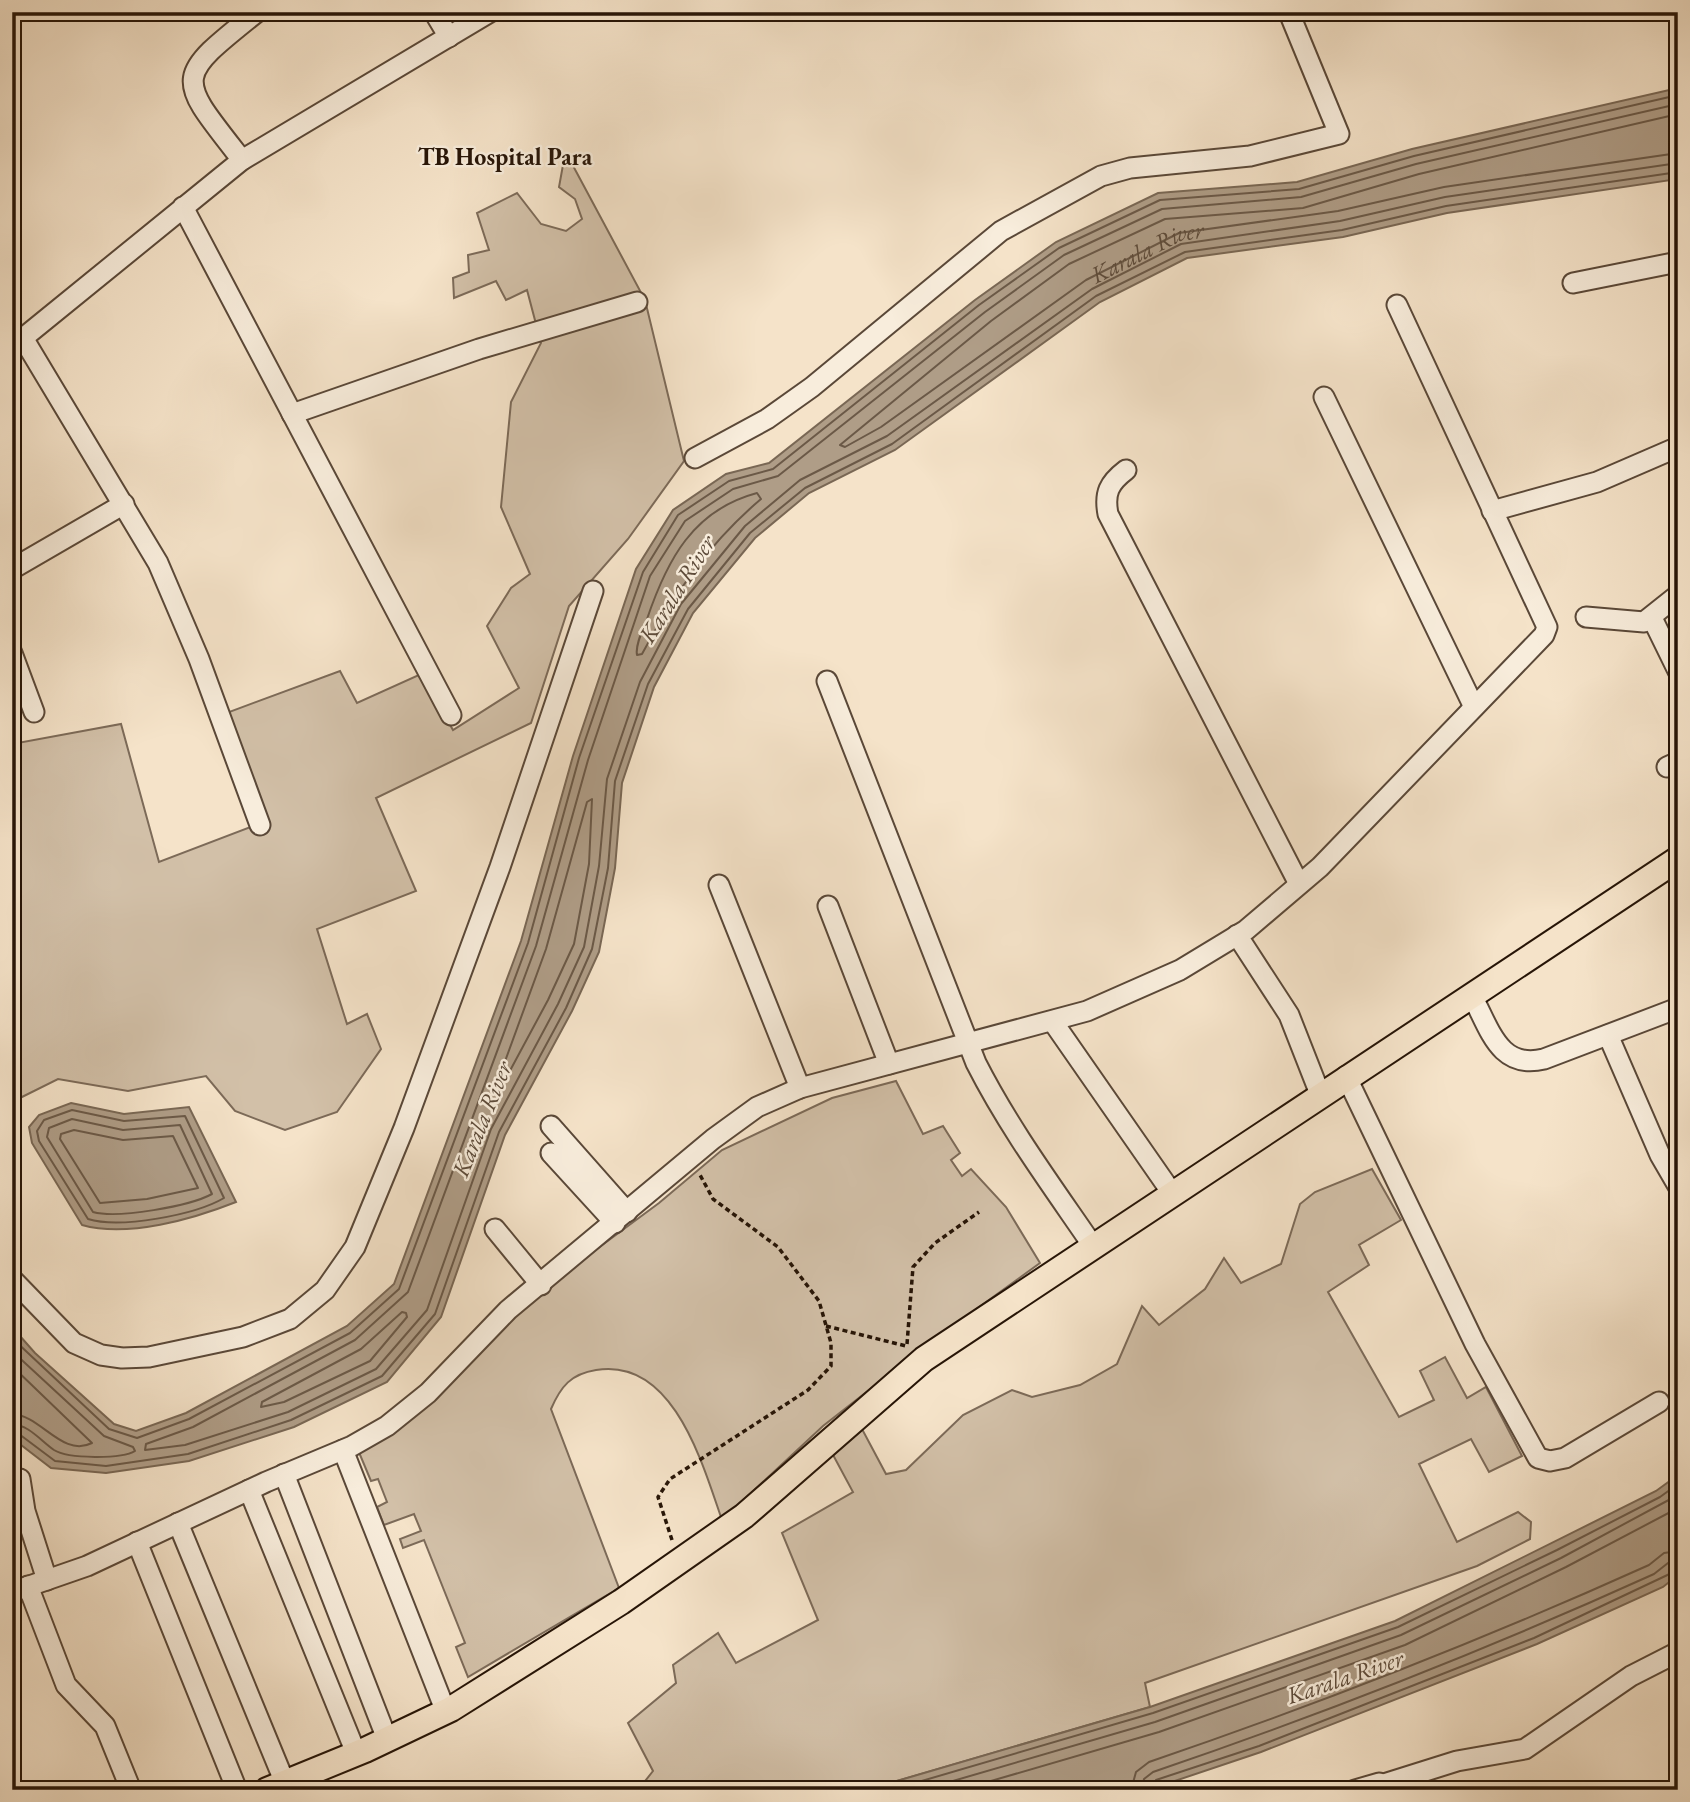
<svg xmlns="http://www.w3.org/2000/svg" width="1690" height="1802" font-family="'EB Garamond',serif">
<style>
.green{fill:#d2c0a8;stroke:#7c6a58;stroke-width:2}
.water{fill:#af9d87;stroke:#796754;stroke-width:2}
.lines{fill:none;stroke-linecap:round;stroke-linejoin:round}
.shore{stroke:#6b5947;stroke-width:2}
.minor-casing{stroke:#5a4838;stroke-width:23}
.major-casing{stroke:#271507;stroke-width:28}
.path{stroke:#271507;stroke-width:3.5;stroke-dasharray:5 3.5;stroke-linecap:butt}
.minor{stroke:#f8eddc;stroke-width:19}
.major{stroke:#f5e3c9;stroke-width:24}
.labels{text-anchor:middle;stroke-width:5;stroke-linejoin:round;paint-order:stroke}
.neighbourhood-label{font-size:24px;font-weight:bold;fill:#271507;stroke:#f8eddc}
.water-label{font-size:24px;font-style:italic;fill:#5d4b3a;stroke:#f8eddc}
</style>
<rect width="100%" height="100%" fill="#f5e3c9"/>
<filter id="stains"><feTurbulence type="fractalNoise" baseFrequency=".00286" numOctaves="4"/><feColorMatrix values="0 0 0 0 .2 0 0 0 0 .09 0 0 0 0 .02 0 0 0 .5 -.17"/></filter>
<radialGradient id="worn" r=".72"><stop offset=".6" stop-color="#630" stop-opacity="0"/><stop offset="1" stop-color="#630" stop-opacity=".3"/></radialGradient>
<!-- green -->
<g class="green">
<path d="M571,162L645,300L684,461L628,539L569,606L531,723L376,798L416,891L317,929L347,1024L367,1014L381,1049L337,1112L285,1130L235,1111L206,1076L128,1091L58,1079L22,1097L12,1089V744L121,724L159,862L256,825L221,715L340,671L357,703L421,674L453,730L519,688L487,626L511,588L530,574L501,507L511,402L541,343L527,290L506,300L496,281L454,298L453,278L469,272L468,255L489,250L477,213L517,193L541,224L566,231L582,219L575,199L559,187L563,165Z"/>
<path d="M896,1081L923,1134L943,1126L960,1153L951,1160L962,1176L971,1169L1006,1207L1040,1263L924,1347L823,1426L722,1520C703,1466 674,1357 596,1370C571,1374 561,1386 551,1409L619,1588L468,1677L456,1647L465,1643L424,1540L403,1548L400,1539L421,1531L414,1514L384,1525L377,1507L387,1502L378,1479L371,1481L358,1450L513,1311L659,1203L722,1150L832,1098Z"/>
<path d="M1372,1169L1401,1220L1359,1245L1369,1265L1328,1292L1399,1417L1434,1400L1420,1371L1445,1357L1467,1398L1486,1387L1522,1456L1489,1472L1471,1439L1419,1464L1457,1542L1518,1512L1531,1522L1530,1539L1477,1566L1145,1683L1150,1707L866,1790H638L653,1771L628,1723L676,1683L673,1665L718,1633L736,1663L818,1620L782,1533L853,1492L832,1453L862,1429L886,1474L906,1470L963,1415L1012,1390L1032,1397L1080,1385L1117,1364L1142,1306L1159,1325L1205,1289L1224,1258L1241,1283L1281,1264L1300,1204L1315,1192Z"/>
</g>
<!-- water -->
<g class="water">
<path d="M1678,88V179L1447,213L1343,237L1187,258L1100,302L895,450L809,493L755,538L693,613L654,687L622,783L615,868L599,952L572,1011L505,1135L441,1317L387,1382L294,1427L189,1461L106,1473L51,1468L12,1438V1327L35,1353L114,1424L136,1431L186,1413L347,1326L394,1284L521,941L573,756L636,569L673,510L726,474L769,463L975,300L1056,242L1158,193L1297,182L1412,149Z"/>
<path d="M71,1103L124,1114L189,1107L236,1202C193,1219 128,1238 82,1225L32,1143L29,1127L39,1115Z"/>
<path d="M1678,1475V1575L1663,1587L1537,1644L1261,1752L1148,1790H866L1150,1707L1395,1621L1656,1491Z"/>
</g>
<g class="lines">
<!-- shore -->
<g class="shore">
<path d="M1678,104L1416,164L1301,197L1162,209L1064,255L985,312L778,476L733,489L685,521L650,576L588,760L536,946L408,1292L355,1340L193,1427L146,1444L145,1450L185,1445L288,1412L376,1369L427,1310L491,1129L558,1004L584,947L599,866L607,779L640,682L681,604L745,526L800,480L887,436L1092,289L1181,244L1340,221L1445,197L1678,163"/>
<path id="s1" d="M1678,114L1419,174L1303,208L1165,219L1069,264L991,321L840,445L845,447L881,427L1086,280L1179,233L1338,211L1444,187L1678,153"/>
<path d="M757,493L761,499C709,543 674,594 642,654L637,655C635,645 643,629 647,619C667,560 693,510 757,493Z"/>
<path d="M592,799L589,864L574,944L548,1000L506,1078L502,1079L500,1075L546,949L587,802Z"/>
<path d="M72,1110L124,1121L185,1116L224,1198C195,1215 120,1229 88,1219L39,1141L37,1131L44,1120Z"/>
<path d="M72,1119L123,1130L180,1125L212,1194C190,1206 118,1219 93,1212L47,1137L49,1128Z"/>
<path d="M74,1130L123,1140L173,1136L198,1188L147,1199L100,1203L60,1139L61,1134Z"/>
<path d="M402,1312L406,1313L407,1317L370,1361L284,1402L261,1407L262,1402L361,1349Z"/>
<path d="M12,1338L109,1429L137,1438L189,1419L350,1333L399,1289L528,943L579,758L643,572L678,515L729,481L773,469L979,305L1059,248L1160,200L1299,189L1414,156L1678,95"/>
<path d="M12,1351L104,1436L133,1447L135,1451C122,1459 68,1459 54,1450C41,1441 29,1425 12,1424"/>
<path d="M12,1366L92,1443C62,1458 41,1415 12,1414"/>
<path d="M12,1433L19,1434L55,1461L106,1466L188,1454L291,1420L382,1376L435,1314L499,1132L566,1008L592,949L608,868L615,781L648,684L688,609L750,533L805,488L892,444L1096,296L1185,252L1342,230L1446,206L1678,172"/>
<path d="M891,1790L1153,1713L1398,1627L1557,1550L1660,1497L1678,1484"/>
<path d="M922,1790L1155,1722L1401,1635L1561,1558L1678,1495"/>
<path d="M960,1790L1159,1732L1405,1645L1566,1567L1678,1508"/>
<path d="M1131,1790L1136,1772L1149,1762C1319,1704 1485,1639 1649,1565L1664,1553L1678,1551"/>
<path d="M1142,1790L1144,1779L1153,1772C1323,1714 1491,1648 1654,1574L1668,1563L1678,1561"/>
<path d="M1151,1790L1156,1780L1259,1746L1534,1638L1678,1570"/>
</g>
<defs>
<g id="minor">
<path d="M434,12L449,37"/>
<path d="M242,160C176,76 173,79 257,12"/>
<path d="M183,207L451,715"/>
<path d="M1573,283L1678,262"/>
<path d="M23,338L158,563L199,659L260,825"/>
<path d="M12,347L242,160L490,12"/>
<path d="M1324,397L1474,707"/>
<path d="M292,414L479,349L637,302"/>
<path d="M695,458L767,419L812,387L1001,231L1101,176L1130,168L1250,156L1339,134L1290,15L1295,12"/>
<path d="M1126,470C1109,483 1104,493 1108,514L1299,884"/>
<path d="M1492,511L1597,482L1678,447"/>
<path d="M12,569L124,504"/>
<path d="M1586,617L1644,622L1678,595"/>
<path d="M1652,618L1678,671"/>
<path d="M12,653L34,712"/>
<path d="M827,681L976,1063C1009,1128 1052,1186 1093,1246"/>
<path d="M1667,767L1678,762"/>
<path d="M719,885L800,1088"/>
<path d="M828,906L889,1064"/>
<path d="M1237,935L1289,1015L1320,1094"/>
<path d="M1472,996C1490,1029 1499,1070 1544,1059L1678,1008"/>
<path d="M1053,1022L1172,1193"/>
<path d="M1608,1035L1660,1155L1678,1186"/>
<path d="M1346,1076L1475,1344L1538,1458L1550,1461L1565,1458L1659,1402"/>
<path d="M551,1126L627,1212"/>
<path d="M551,1153L615,1223"/>
<path d="M495,1229L541,1285"/>
<path d="M12,1279L74,1343L101,1355L122,1358L149,1357L243,1337L290,1319L325,1290L355,1247L404,1128L500,867L593,591"/>
<path d="M343,1450L446,1712"/>
<path d="M284,1474L387,1739"/>
<path d="M20,1479L25,1511L47,1580"/>
<path d="M249,1490L356,1753"/>
<path d="M178,1523L285,1783"/>
<path d="M137,1542L237,1790"/>
<path d="M28,1586L66,1685L105,1726L131,1790"/>
<path d="M12,1592L87,1566L266,1482L352,1446L387,1426L428,1393L508,1310L713,1139L757,1107L800,1088L1087,1011L1180,970L1246,930L1320,867L1544,635L1547,627L1397,305"/>
<path d="M1387,1783L1457,1761L1525,1749L1631,1676L1678,1652"/>
<path d="M1355,1790L1379,1783L1397,1787"/>
</g>
<path id="major" d="M267,1790L365,1750L451,1709L621,1602L744,1516L924,1359L1678,859"/>
</defs>
<!-- minor casing -->
<use href="#minor" class="minor-casing"/>
<!-- major casing -->
<use href="#major" class="major-casing"/>
<!-- path -->
<g class="path">
<path d="M826,1326L906,1346"/>
<path d="M907,1344L913,1267L935,1243L979,1212"/>
<path d="M672,1540L658,1497L670,1479L808,1390L831,1366V1343L819,1301L778,1247L713,1199L699,1173"/>
</g>
<!-- minor -->
<use href="#minor" class="minor"/>
<!-- major -->
<use href="#major" class="major"/>
</g>
<g class="labels">
<!-- neighbourhood labels -->
<g class="neighbourhood-label">
<text x="505" y="165">TB Hospital Para</text>
</g>
<!-- water labels -->
<g class="water-label">
<text dy="8" stroke="none"><textPath href="#s1" startOffset="1290">Karala River</textPath></text>
<text transform="translate(677 589) rotate(-58)" y="8">Karala River</text>
<text transform="translate(482 1119) rotate(-68)" y="8">Karala River</text>
<text transform="translate(1345 1677) rotate(-19)" y="8">Karala River</text>
</g>
</g>
<!-- margin -->
<rect width="1690" height="1802" fill="none" stroke="#f5e3c9" stroke-width="42"/>
<rect x="14" y="14" width="1662" height="1774" fill="none" stroke="#271507" stroke-width="3.5"/>
<rect x="21" y="21" width="1648" height="1760" fill="none" stroke="#271507" stroke-width="2"/>
<rect width="100%" height="100%" filter="url(#stains)"/>
<rect width="100%" height="100%" fill="url(#worn)"/>
</svg>
